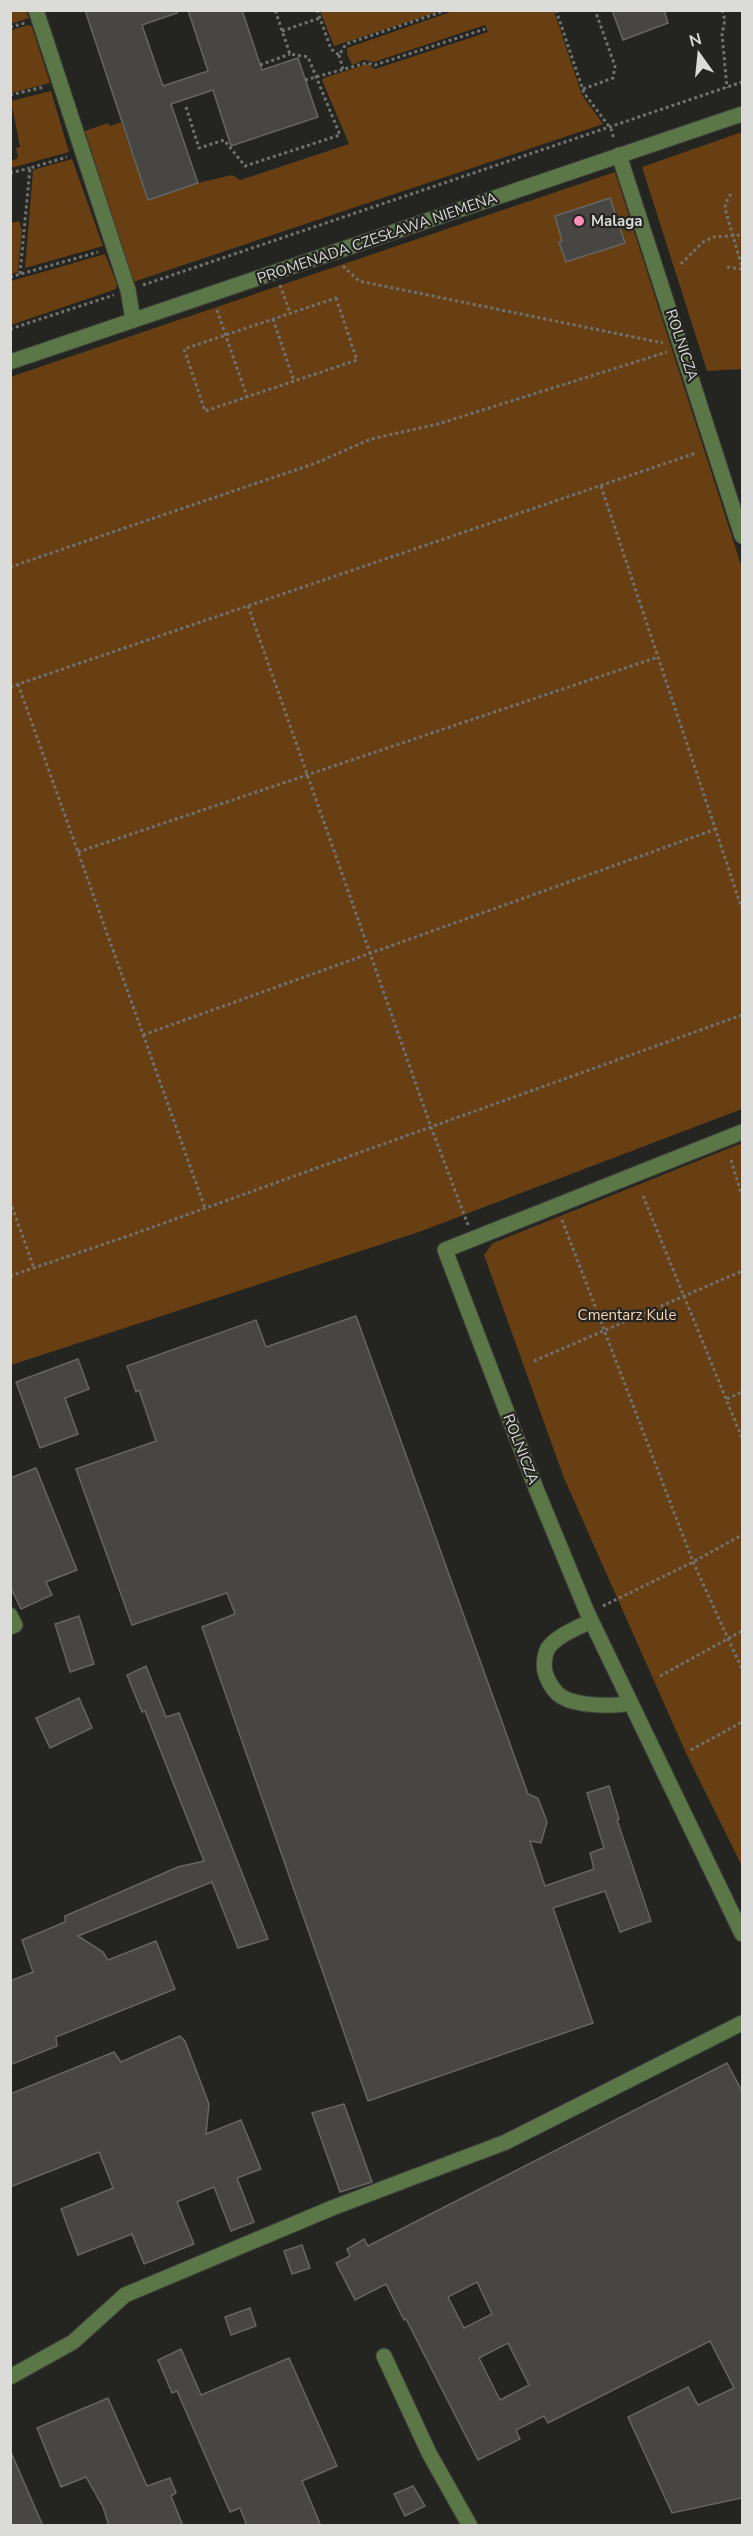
<svg xmlns="http://www.w3.org/2000/svg" width="753" height="2536" font-family="'Nunito Sans',sans-serif">
<style>
.green{fill:#673f12}
.building{fill:#474643;stroke:#666562;stroke-width:1.5;fill-rule:evenodd}
.lines{fill:none;stroke-linecap:round;stroke-linejoin:round}
.minor-casing{stroke:#3e3e3b;stroke-width:17}
.path{stroke:#71716f;stroke-width:3;stroke-dasharray:3 3;stroke-linecap:butt}
.minor{stroke:#5b7747;stroke-width:15}
.poi-dot{fill:#fe8ebc;stroke:#242421;stroke-width:2}
.labels{text-anchor:middle;stroke-width:4.5;stroke-linejoin:round;paint-order:stroke}
.poi-label{font-size:15px;font-weight:bold;fill:#dbdbda;stroke:#242421;text-anchor:start}
.street-label{font-size:15px;fill:#dbdbda;stroke:#242421}
.park-label{font-size:15px;fill:#f7d4b4;stroke:#242421}
</style>
<rect width="100%" height="100%" fill="#242421"/>
<!-- green -->
<g class="green">
<path d="M11,10L26,11L29,18L11,24Z"/>
<path d="M456,10L554,11L582,95L603,124L133,282L85,131L108,123L110,126L121,122L148,200L198,183L232,175L240,180L349,144L322,80L324,78L367,64L375,69L488,32L485,25L374,62L364,60L352,65L347,54V48Z"/>
<path d="M320,11V10L441,11L334,46Z"/>
<path d="M29,25L32,27L50,83L11,93V30Z"/>
<path d="M51,91L69,152L11,168V161L18,158L16,148L20,147L11,101Z"/>
<path d="M742,132V369L707,371L642,167Z"/>
<path d="M72,159L103,246L25,268L33,170Z"/>
<path d="M615,172L742,568V1109L419,1232L11,1365L10,377Z"/>
<path d="M19,221L22,230L18,272L11,274V223Z"/>
<path d="M105,254L117,284L116,289L11,325V281Z"/>
<path d="M742,1143V1866L686,1753L564,1478L484,1255L493,1243Z"/>
</g>
<!-- building -->
<g class="building">
<path d="M85,10H176L177,13L142,25L163,86L208,71L188,10H242L262,70L298,58L318,117L231,146L213,90L171,104L198,183L148,200Z"/>
<path d="M612,10H664L668,23L623,40Z"/>
<path d="M610,198L625,243L566,262L559,242L562,241L555,216Z"/>
<path d="M356,1316L528,1794L538,1798L547,1822L541,1843L530,1841L545,1886L594,1869L590,1853L604,1848L587,1793L609,1786L619,1819L617,1820L651,1921L620,1932L605,1891L553,1908L593,2023L368,2101L202,1627L235,1614L227,1593L132,1625L76,1469L156,1441L139,1390L136,1392L127,1366L256,1320L266,1347Z"/>
<path d="M78,1359L89,1389L65,1398L78,1434L40,1448L16,1382Z"/>
<path d="M36,1468L77,1570L46,1582L52,1595L21,1609L10,1586V1478Z"/>
<path d="M79,1616L94,1664L70,1672L55,1624Z"/>
<path d="M146,1666L166,1717L179,1713L268,1939L238,1948L212,1882L78,1936L103,1952L108,1960L156,1941L175,1989L56,2037L57,2046L10,2065V1981L33,1972L22,1940L65,1922V1916L178,1867L204,1861L145,1711L142,1712L127,1675Z"/>
<path d="M79,1698L92,1728L50,1748L36,1718Z"/>
<path d="M180,2036L185,2041L209,2104L206,2134L241,2120L261,2169L237,2178L254,2222L231,2231L214,2187L177,2202L194,2244L144,2264L132,2234L78,2255L61,2209L113,2188L99,2152L10,2187V2094L114,2052L121,2062Z"/>
<path d="M727,2063L742,2091V2498L672,2513L628,2417L688,2387L698,2405L734,2388L710,2341L548,2423L544,2416L516,2430L520,2439L478,2460L406,2319L404,2320L386,2284L355,2300L336,2263L350,2256L347,2249L364,2239L368,2246ZM477,2282L492,2314L464,2328L448,2297ZM508,2343L529,2385L500,2400L479,2358Z"/>
<path d="M344,2104L372,2182L340,2192L312,2113Z"/>
<path d="M302,2245L310,2268L292,2274L284,2251Z"/>
<path d="M250,2308L256,2326L231,2335L225,2317Z"/>
<path d="M181,2349L201,2395L289,2358L337,2466L302,2481L321,2526H247L240,2508L230,2512L177,2391L172,2393L158,2360Z"/>
<path d="M108,2398L147,2486L170,2478L176,2493L171,2496L183,2526H109L103,2507L86,2477L61,2487L37,2428Z"/>
<path d="M10,2450L43,2526H10Z"/>
<path d="M413,2486L425,2506L405,2516L394,2494Z"/>
</g>
<g class="lines">
<defs>
<g id="minor">
<path d="M36,10L128,290L133,320"/>
<path d="M619,155L742,536"/>
<path d="M10,362L742,114"/>
<path d="M742,1132L445,1250L537,1491L587,1612L742,1934"/>
<path d="M10,1615L15,1625L10,1627"/>
<path d="M591,1621C577,1628 558,1635 548,1648C544,1656 543,1667 546,1675C549,1683 554,1692 562,1697C577,1706 613,1707 630,1703"/>
<path d="M384,2356L429,2453L470,2526"/>
<path d="M10,2377L73,2342L125,2295L332,2208L506,2142L742,2023"/>
</g>
</defs>
<!-- minor casing -->
<use href="#minor" class="minor-casing"/>
<!-- path -->
<g class="path">
<path d="M317,10L331,49L339,55L346,44L447,10"/>
<path d="M556,10L584,93L611,129L614,139"/>
<path d="M722,10L725,20L722,34L727,88"/>
<path d="M10,27L25,23"/>
<path d="M282,31L320,18"/>
<path d="M339,55L343,69"/>
<path d="M260,65L290,54"/>
<path d="M305,80L366,63L375,65L485,29"/>
<path d="M583,89L613,78L615,66L595,10"/>
<path d="M10,95L44,87"/>
<path d="M186,107L199,148L224,140L245,166L340,135L308,57L290,54L275,10"/>
<path d="M10,173L30,168"/>
<path d="M731,194L725,204L726,212L742,267"/>
<path d="M681,264L703,242L714,237L742,235"/>
<path d="M343,266L359,281L663,343"/>
<path d="M727,267L742,269"/>
<path d="M20,274L30,168L67,157"/>
<path d="M10,277L98,252"/>
<path d="M143,285L742,82"/>
<path d="M280,285L290,313"/>
<path d="M336,298L357,360L205,411L184,349Z"/>
<path d="M217,310L247,397"/>
<path d="M273,319L294,381"/>
<path d="M10,329L114,295"/>
<path d="M601,486L742,909"/>
<path d="M10,567L316,463L371,439L438,424L667,352"/>
<path d="M248,606L431,1127L468,1225"/>
<path d="M18,684L205,1208"/>
<path d="M10,687L696,453"/>
<path d="M78,852L658,657"/>
<path d="M143,1035L716,829"/>
<path d="M731,1160L742,1196"/>
<path d="M643,1196L742,1438"/>
<path d="M10,1201L34,1268"/>
<path d="M562,1220L693,1562L742,1669"/>
<path d="M10,1276L128,1236L742,1015"/>
<path d="M534,1361L742,1271"/>
<path d="M727,1399L742,1392"/>
<path d="M603,1606L693,1562L742,1535"/>
<path d="M660,1676L742,1631"/>
<path d="M691,1750L742,1722"/>
</g>
<!-- minor -->
<use href="#minor" class="minor"/>
</g>
<!-- markers -->
<circle class="poi-dot" cx="579" cy="221" r="6"/>
<g class="labels">
<!-- poi labels -->
<g class="poi-label">
<text x="591" y="226">Malaga</text>
</g>
<!-- street labels -->
<g class="street-label">
<text transform="translate(377 238) rotate(-19)" y="5">PROMENADA CZESŁAWA NIEMENA</text>
<text transform="translate(682 345) rotate(72)" y="5">ROLNICZA</text>
<text transform="translate(521 1449) rotate(69)" y="5">ROLNICZA</text>
</g>
<!-- park labels -->
<g class="park-label">
<text x="627" y="1320">Cmentarz Kule</text>
</g>
</g>
<!-- border -->
<rect width="753" height="2536" fill="none" stroke="#dbdbda" stroke-width="24"/>
<!-- north arrow -->
<g transform="translate(699 54) rotate(345)" stroke="#242421" stroke-width="4.5" paint-order="stroke">
<path d="M0-4.5L10 22L0 15L-10 22Z" fill="#dbdbda"/>
<text y="-9" font-size="16" font-weight="bold" text-anchor="middle" fill="#dbdbda">N</text>
</g>
</svg>
